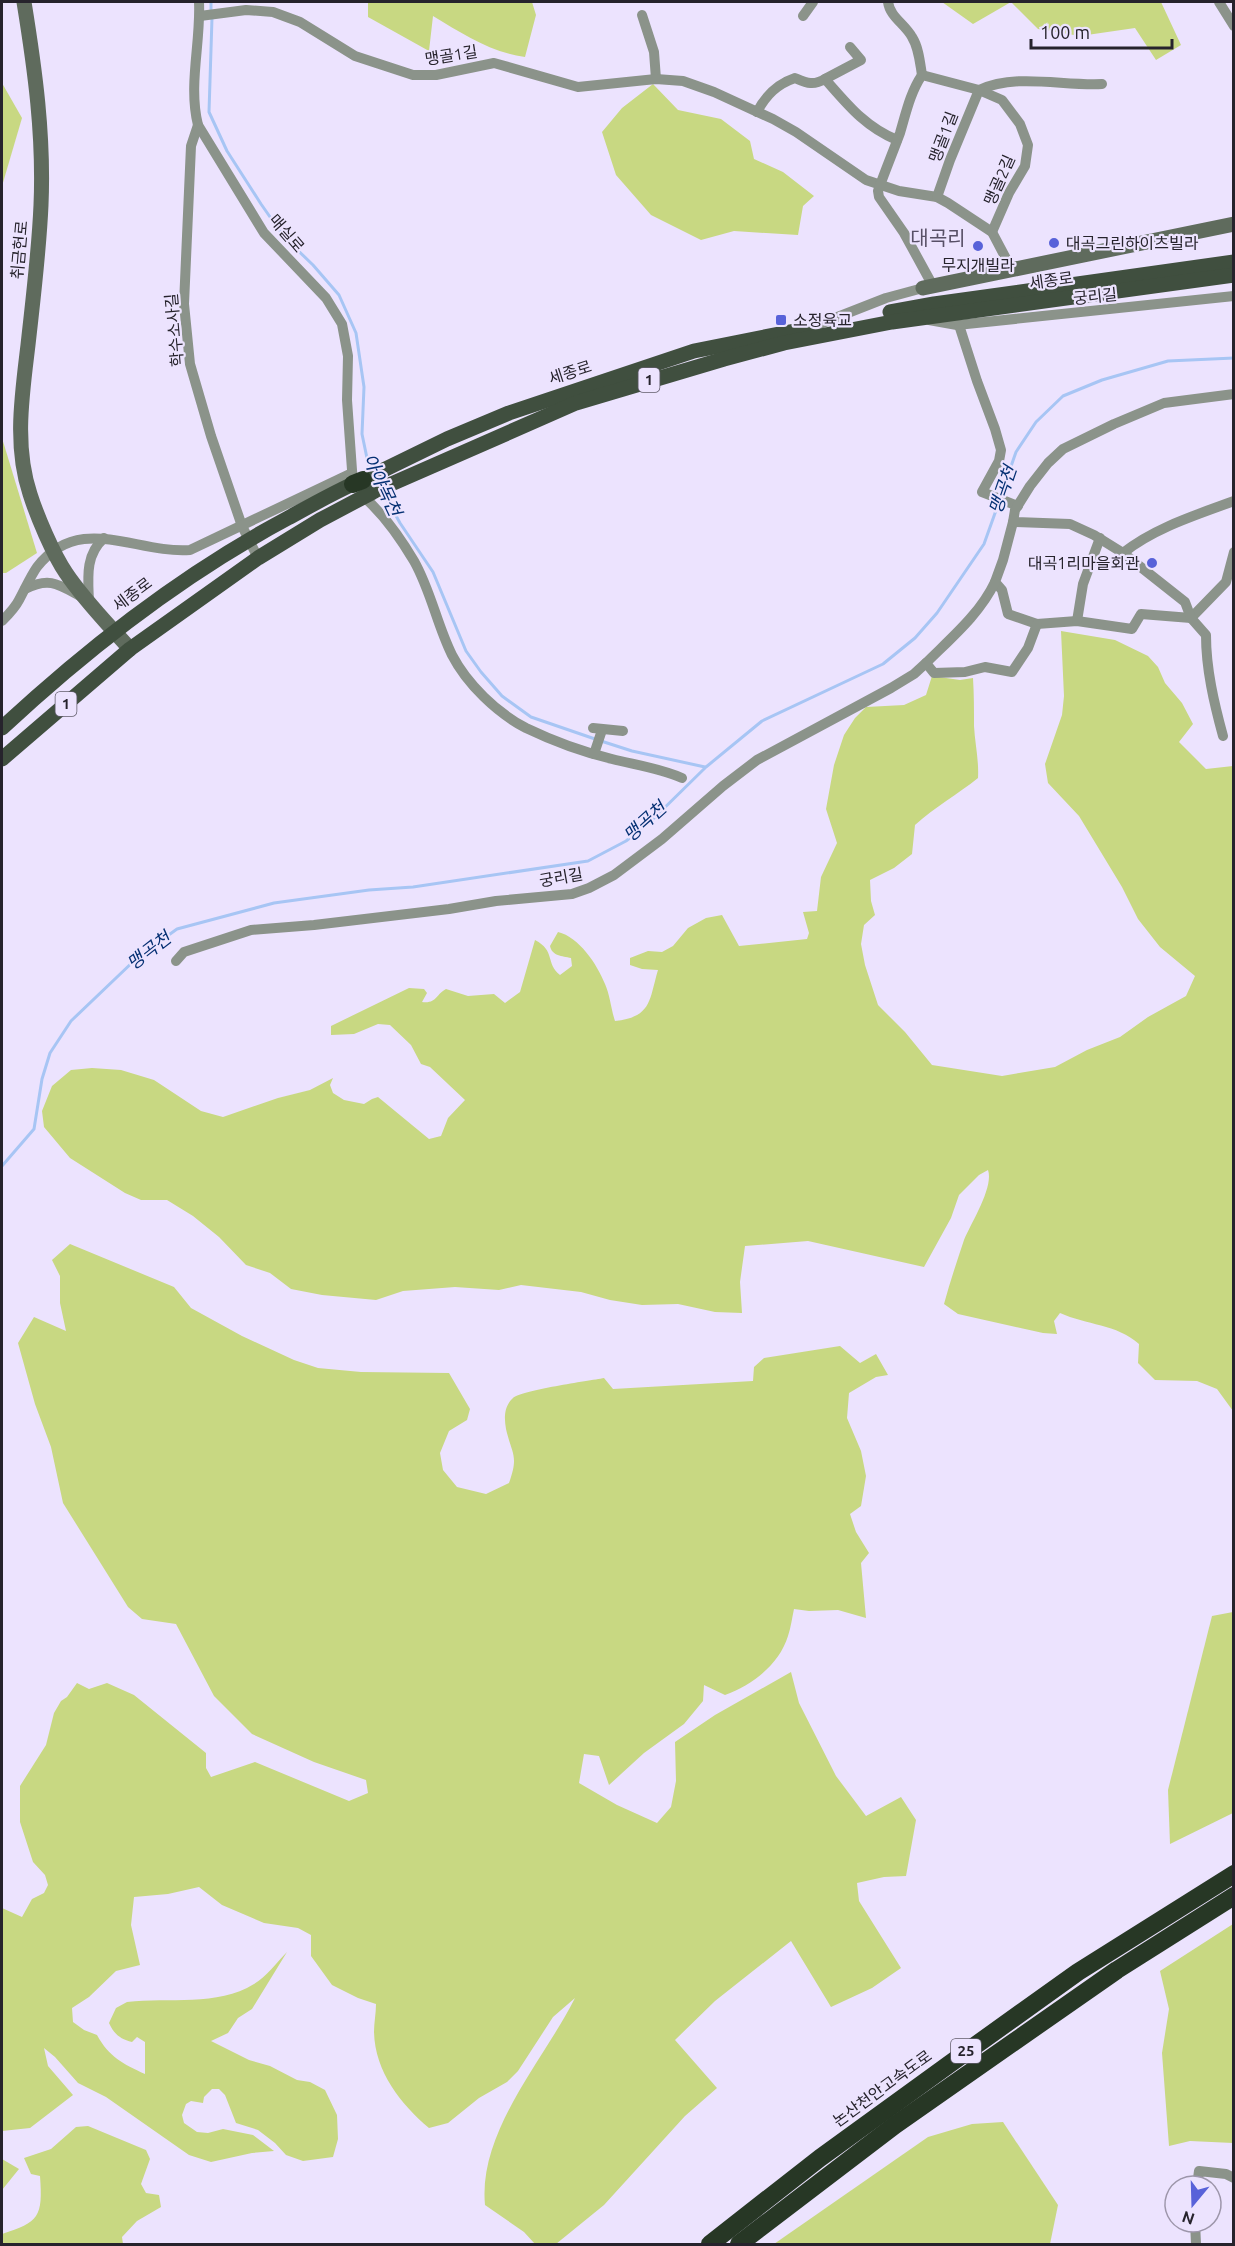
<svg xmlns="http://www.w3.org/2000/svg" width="1235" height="2246" font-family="Ubuntu,'Noto Sans KR',sans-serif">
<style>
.green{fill:#c8d882}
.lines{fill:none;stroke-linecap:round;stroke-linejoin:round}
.stream{stroke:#a7c5f4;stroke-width:3}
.street{stroke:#8b938a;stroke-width:10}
.secondary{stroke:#5f6b5d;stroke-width:15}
.primary{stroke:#404f3f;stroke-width:15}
.highway{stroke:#273725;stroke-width:18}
.poi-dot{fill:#5862d9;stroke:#ece3fe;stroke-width:2}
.labels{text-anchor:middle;stroke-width:4.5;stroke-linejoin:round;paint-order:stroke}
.shield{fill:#ece3fe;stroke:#615d6b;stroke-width:1.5}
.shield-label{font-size:15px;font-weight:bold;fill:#26232c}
.street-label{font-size:16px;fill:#26232c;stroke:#ece3fe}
.poi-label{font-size:16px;fill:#26232c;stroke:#ece3fe;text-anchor:start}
.water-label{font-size:18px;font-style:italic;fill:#053073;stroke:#ece3fe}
.quarter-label{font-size:20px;fill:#585067;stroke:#ece3fe}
</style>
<rect width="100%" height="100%" fill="#ece3fe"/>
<!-- green -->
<g class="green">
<path d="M368,2H532L536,15L525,57C490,52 463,34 433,16L429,51L368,17Z"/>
<path d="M942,2H1011L973,24Z"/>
<path d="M1011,2H1161L1181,45L1156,60L1135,28L1080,36L1038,29Z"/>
<path d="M2,83L22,118L2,186Z"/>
<path d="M653,84L678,110L721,119L750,141L754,159L783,172L814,196L803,206L798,235L734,231L701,240L651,215L616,175L602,132L622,108Z"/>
<path d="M2,438L37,553L6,573H2Z"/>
<path d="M1061,631L1115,640L1148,656L1158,667L1165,683L1182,703L1193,724L1179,742L1206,769L1233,766V1411L1217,1389L1197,1381L1155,1380L1138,1363L1139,1344C1117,1324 1086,1325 1060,1313L1054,1321L1057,1334L1043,1333L958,1314L944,1304C950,1282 957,1261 964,1240C971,1223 994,1187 988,1170L979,1175L959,1195L951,1218L924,1267L808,1241L745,1246L740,1282L742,1313L715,1312L678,1304L642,1305L610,1300L581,1292L521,1285L499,1290L455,1287L403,1291L376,1300L322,1295L291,1289L270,1273L246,1265L219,1237L193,1216L167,1200H141L125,1193L70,1158L44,1127L42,1111L52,1086L71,1070L92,1068L121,1070L154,1080L201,1111L223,1117L278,1098L310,1090L333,1078L330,1085L333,1093L344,1100L364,1104L372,1099L378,1097L429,1139L441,1136L448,1118L465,1100L430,1067L421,1064L411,1045L390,1025L378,1024L354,1034L331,1035V1026L409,988L424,989L427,993L422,1002C437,1004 436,994 446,989L468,996L494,994L505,1003L520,992L535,940C556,951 545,963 560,975L572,966L571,958C562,956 552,956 550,946L558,932C579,937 597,964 605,984C610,995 611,1009 615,1021C652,1017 649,1000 658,970L642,969L630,965V958L648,951L662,952L673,946L688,928L706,918L722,915L739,946L807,939L809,933L803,912L817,911L821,877L837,843L826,809L834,765L844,735L855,718L866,707L904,705L926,695L932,676L960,680L973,678C974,694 974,710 974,726C975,744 979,760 978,778C958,794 935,807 915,825L912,854L894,868L870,880L871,901L875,915L864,925L861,944L865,965L878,1005L905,1032L932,1065L1002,1076L1055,1067L1087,1050L1120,1037L1148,1017L1186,996L1195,976L1160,947L1138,919L1122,887L1079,816L1048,783L1045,764L1062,715L1064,696Z"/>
<path d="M70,1244L174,1287L191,1308L242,1336L294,1360L318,1368L361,1372L449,1373L470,1409L467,1420L449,1431L440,1453L443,1470L457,1487L486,1494L509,1483C519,1455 512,1455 506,1429C504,1418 504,1406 513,1398C522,1390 588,1381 604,1378L613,1389L753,1381L754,1367L764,1358L840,1346L860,1363L876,1354L888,1375L876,1377L849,1393L847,1418L861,1451L866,1476L861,1506L850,1514L856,1532L869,1553L861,1563L866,1618L838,1610L809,1611L794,1609C792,1618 791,1627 788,1636C779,1665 752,1685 725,1695L704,1685L703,1701L684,1724L644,1753L609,1785L599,1756L584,1754L579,1783L617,1805L657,1823L671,1807L676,1781L675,1742L715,1715L791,1672L799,1703L836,1776L866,1816L901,1797L916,1820L906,1876L884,1877L857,1883L859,1901L901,1968L872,1988L831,2007L791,1941L715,2001L675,2040L717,2088L685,2116L604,2205L556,2244H535L524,2232L485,2205C478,2131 544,2060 575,1998L553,2017L518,2071L507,2082L479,2098L448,2123L429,2128C401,2104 375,2072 374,2032C374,2023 376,2013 376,2004L358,1998L332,1985L311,1956V1935L298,1928L264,1923L222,1905L199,1887L168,1894L134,1897L131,1925L140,1965L116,1971L89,1997L72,2008L73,2022L84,2030L97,2035C109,2057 123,2064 145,2074V2042L137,2037L132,2042C120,2039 114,2034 109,2023L116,2008L127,2002C169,1997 217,2007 254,1984C266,1977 277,1962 287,1952L252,2009L238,2018L228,2033L211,2041L249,2060L270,2066L297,2080L310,2082L325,2090L337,2115L338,2139L333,2157L303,2161L286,2155L275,2143L258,2130L236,2123L225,2095L219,2089H212L204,2097L203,2103L191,2101L186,2104L182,2115L184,2123L197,2132L208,2133L223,2129L253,2135L274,2151L252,2153L211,2162L189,2155L106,2097L78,2083L55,2057L44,2048L48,2066L73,2095L30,2128L2,2131V1908L22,1917L32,1899L44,1893L48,1885L45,1875L33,1862L20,1822V1786L46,1745L54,1713L61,1701L67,1697L77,1683L89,1689L107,1683L134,1695L206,1753V1768L211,1777L255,1762L349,1801L368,1793L366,1780L314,1762L252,1734L214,1696L176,1624L142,1619L128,1607L63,1503L51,1447L35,1404L18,1343L34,1317L66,1331L60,1303V1276L52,1260Z"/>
<path d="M1233,1612V1813L1170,1844L1168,1790L1212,1616Z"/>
<path d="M1233,1924V2143L1190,2141L1169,2146L1162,2053L1169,2009L1160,1971Z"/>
<path d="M1003,2122L1058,2205L1050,2244H774L928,2137L972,2124Z"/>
<path d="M88,2126L146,2150L150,2159L141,2184L146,2193L159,2195L161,2207L137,2221L122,2237L123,2244H2V2234C39,2222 43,2217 40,2176L31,2174L24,2158L51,2149L76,2127Z"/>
<path d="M2,2159L19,2169L2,2190Z"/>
</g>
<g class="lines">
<!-- stream -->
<g class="stream">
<path d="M211,2V12"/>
<path d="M212,18L209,112L227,151L261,204L284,237L313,265L339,295L356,333L364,387L362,434L368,463L371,470"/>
<path d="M383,492L400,523L433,572L466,651L481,672L502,696L531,717L595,739"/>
<path d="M1001,495L1016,452L1036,422L1063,396L1102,380L1168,361L1234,358"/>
<path d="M601,741L632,751L705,767"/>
<path d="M2,1166L34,1129L42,1079L50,1053L71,1021L138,957L177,929L274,903L369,890L413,887L588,861L626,841L650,822L706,767L762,721L883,664L915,638L937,613L984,544L999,502"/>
</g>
<!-- street -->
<g class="street">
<path d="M199,2C201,42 188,85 198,125L264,233L326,298L342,324L348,356L347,400L353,484"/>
<path d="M888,2C890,17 905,24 912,37C919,48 920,63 922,75"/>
<path d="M1219,2L1234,26"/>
<path d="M642,15L654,52L656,79"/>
<path d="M200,16L246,10L273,12L300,22L355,56L413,75H436L494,63L578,87L656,79L683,81L714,92L773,119L796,132L866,180L899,191L937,197L948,203L992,232L1011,268"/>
<path d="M803,16L813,2"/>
<path d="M825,79L861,60L850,47"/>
<path d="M757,112C766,95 777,84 795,78C807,83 813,86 825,79C847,104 865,127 897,140"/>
<path d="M198,125L191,146L184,304L190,364L211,436L242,526L258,558"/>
<path d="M937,197L950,160L979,90C1017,73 1061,86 1102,84"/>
<path d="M933,286L904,233L879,197L878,191C885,171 893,152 900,133C906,113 910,93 922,75L979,90L1002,100L1020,124L1028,145L1025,166L1009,193L992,232"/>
<path d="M929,320L957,325L1234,296"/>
<path d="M959,325L977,381L995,429L1001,450L999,461L982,492L1018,506"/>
<path d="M812,327L886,298L923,288"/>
<path d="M364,497C383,514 401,539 414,561C431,591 437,625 452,655C467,684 497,713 526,728C553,741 583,752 612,759C636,765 659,768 682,778"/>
<path d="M1013,522L1003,560L995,582L1002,590L1008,614L1037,624L1077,621L1132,629L1141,614L1191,618L1226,582L1234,552"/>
<path d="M1123,553C1154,528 1196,515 1234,501"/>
<path d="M995,582C980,614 950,639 926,663L934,673L965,672L985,667L1012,672L1028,648L1037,624"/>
<path d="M25,589C49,577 58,584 80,596"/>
<path d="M89,601C88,578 85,555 104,538"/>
<path d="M2,621C8,615 15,608 19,600C25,589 30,577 37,567C80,512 135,554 190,550L352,473"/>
<path d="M1077,621L1083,584L1100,538"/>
<path d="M593,728L623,731"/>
<path d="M1223,736C1214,703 1206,669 1206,635L1191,618L1185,602L1123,553L1094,535L1070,524L1013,522L1015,510L1030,486L1048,463L1063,449L1114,424L1164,403L1234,394"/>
<path d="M594,754L602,730"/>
<path d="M176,961L184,952L251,930L314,925L449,909L496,901L572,894L589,888L614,875L662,839L723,786L757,760L891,688L914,674L926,663"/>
<path d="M1197,2186L1199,2171L1226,2174L1234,2178"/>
<path d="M1195,2222L1196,2244"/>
</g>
<!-- secondary -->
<g class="secondary">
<path d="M24,2C35,70 44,135 41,205C39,252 33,299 28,345C22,395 14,446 30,494C37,516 53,554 66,573C84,600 108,624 130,649"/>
<path d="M923,288L1234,224"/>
</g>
<!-- primary -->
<g class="primary">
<path d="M890,312L934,304L1234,262"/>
<path d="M363,480L447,439L509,413L694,351L810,328"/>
<path d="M2,728C89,647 183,574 288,518C310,506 331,494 353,484"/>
<path d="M2,759L130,649L258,558L320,520L373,492L576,403L724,359L784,343L892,322L1234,275"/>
</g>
<!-- highway -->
<g class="highway">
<path d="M353,484L363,480"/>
<path d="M710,2244L820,2158L962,2055L1078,1972L1234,1874"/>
<path d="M739,2244L895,2125L1117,1970L1234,1896"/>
</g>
</g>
<!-- markers -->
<g class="poi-dot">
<circle cx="1054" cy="243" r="6"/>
<circle cx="978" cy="246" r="6"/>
<rect x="775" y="314" width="12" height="12" rx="3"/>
<circle cx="1152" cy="563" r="6"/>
</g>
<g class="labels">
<!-- shield labels -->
<g class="shield">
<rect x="638.5" y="368" width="21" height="24" rx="4.5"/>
<rect x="55.5" y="692" width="21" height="24" rx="4.5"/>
<rect x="951" y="2039" width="30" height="24" rx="4.5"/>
</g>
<g class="shield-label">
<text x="649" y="385">1</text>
<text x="66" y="709">1</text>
<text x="966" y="2056">25</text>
</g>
<!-- street labels -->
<g class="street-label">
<text transform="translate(451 55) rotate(-9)" y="6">맹골1길</text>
<text transform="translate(943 137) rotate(-69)" y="6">맹골1길</text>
<text transform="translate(999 180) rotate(-66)" y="6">맹골2길</text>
<text transform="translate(287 233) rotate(49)" y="6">매실로</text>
<text transform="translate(19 250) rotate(-85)" y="6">취금헌로</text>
<text transform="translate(1051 280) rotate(-8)" y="6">세종로</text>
<text transform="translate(1095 296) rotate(-6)" y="6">궁리길</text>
<text transform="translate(174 330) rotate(-95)" y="6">학수소사길</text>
<text transform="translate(570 372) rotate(-18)" y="6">세종로</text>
<text transform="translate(132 594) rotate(-37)" y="6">세종로</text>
<text transform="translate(561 877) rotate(-10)" y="6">궁리길</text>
<text transform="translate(882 2088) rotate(-36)" y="6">논산천안고속도로</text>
</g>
<!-- poi labels -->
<g class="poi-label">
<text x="1066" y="249">대곡그린하이츠빌라</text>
<text x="978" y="271" text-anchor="middle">무지개빌라</text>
<text x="793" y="326">소정육교</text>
<text x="1140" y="569" text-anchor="end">대곡1리마을회관</text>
</g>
<!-- water labels -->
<g class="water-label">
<text transform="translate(382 485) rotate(65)" y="6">아야목천</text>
<text transform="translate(1003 490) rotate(-71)" y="6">맹곡천</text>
<text transform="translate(645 822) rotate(-42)" y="6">맹곡천</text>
<text transform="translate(149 951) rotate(-38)" y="6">맹곡천</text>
</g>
<!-- quarter labels -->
<g class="quarter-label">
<text x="938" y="245">대곡리</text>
</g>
</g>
<!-- border -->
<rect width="1235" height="2246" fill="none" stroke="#26232c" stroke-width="6"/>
<!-- north arrow -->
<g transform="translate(1193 2204) rotate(199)"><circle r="28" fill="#ece3fe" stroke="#9d96aa" stroke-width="1.5"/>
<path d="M0-4.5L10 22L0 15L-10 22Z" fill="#5862d9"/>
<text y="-9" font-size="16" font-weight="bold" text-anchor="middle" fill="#26232c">N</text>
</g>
<!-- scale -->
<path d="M1031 39v9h141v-9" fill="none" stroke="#26232c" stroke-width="3"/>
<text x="1040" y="39" font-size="18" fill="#26232c" stroke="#ece3fe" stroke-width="4.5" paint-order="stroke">100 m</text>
</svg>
